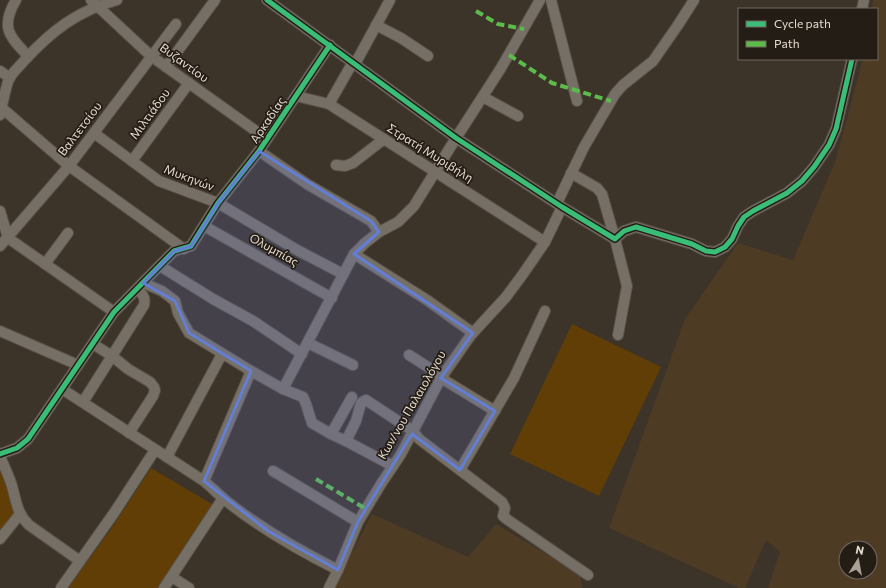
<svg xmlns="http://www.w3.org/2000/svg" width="886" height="588" font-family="Commissioner,sans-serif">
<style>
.built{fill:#4e3b24;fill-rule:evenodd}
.green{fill:#613e06}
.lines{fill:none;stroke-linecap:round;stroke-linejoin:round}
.minor-casing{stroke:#585148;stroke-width:12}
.minor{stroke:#766f66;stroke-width:10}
.quiet{stroke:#5cbc4b;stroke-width:4;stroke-dasharray:8 4;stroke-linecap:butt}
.cycleway-casing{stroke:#241d15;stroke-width:8}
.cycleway{stroke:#3abd76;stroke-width:5}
.marked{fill:#637fd5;fill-opacity:0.2;stroke:#637fd5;stroke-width:3;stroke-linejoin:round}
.labels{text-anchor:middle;stroke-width:3.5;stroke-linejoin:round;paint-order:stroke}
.street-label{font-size:12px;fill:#e5dbcf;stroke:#241d15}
</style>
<rect width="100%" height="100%" fill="#3c3329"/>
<!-- built -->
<g class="built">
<path d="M873,0H886V588H768L780,552L766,540L745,588H739L609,528L685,319L738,243L793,260L835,162L863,59H877V9H872ZM846,548H870V572H846Z"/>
<path d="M372,514L468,557L496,524L580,574L582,588H334Z"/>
</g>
<!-- green -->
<g class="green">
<path d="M572,324L661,367L599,496L510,454Z"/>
<path d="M151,468L212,504L158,588H68L111,529Z"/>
<path d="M0,470L16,511L0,531Z"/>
</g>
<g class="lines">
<defs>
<g id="minor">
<path d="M16,0C0,27 9,36 28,56"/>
<path d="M91,0L151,56L267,139"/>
<path d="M267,0L456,138L562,207L615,239L624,231L636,227L692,244L706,251L715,252L725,247L732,239L738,226L744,217L753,211L787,193L802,181L814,167L829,145L836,129L852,59"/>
<path d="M551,0L577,101"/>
<path d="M862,9L864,0"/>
<path d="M376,25L401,38L428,56"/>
<path d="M355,64L390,0"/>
<path d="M166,67L215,0"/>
<path d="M0,71L10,78"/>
<path d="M296,96L329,104L545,242"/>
<path d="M483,97L518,116"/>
<path d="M329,104L353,62"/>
<path d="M2,108L69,166L184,249"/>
<path d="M0,115C3,103 5,89 9,79C12,73 19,67 23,62C51,31 77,11 117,0"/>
<path d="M94,133L159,181L218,203L297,250L343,274"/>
<path d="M259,151L307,184L371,221L379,232"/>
<path d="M132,161L189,83"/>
<path d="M336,165L345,166L353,163L384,139"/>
<path d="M571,173L597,188L602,194L615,239L627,286L618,335"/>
<path d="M557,203L584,147L615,94L623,85L653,61L678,25L694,0"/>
<path d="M0,211L8,238L114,312"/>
<path d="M204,226L332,298"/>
<path d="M0,246L69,166L176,24"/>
<path d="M354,254L427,300L473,333"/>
<path d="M45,264L68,233"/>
<path d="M160,266L213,299L253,321L302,354"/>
<path d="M143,283L162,291L175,301L178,313L189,333L251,371L283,389L303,397L306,404L312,423L331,434L352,397"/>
<path d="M0,331L78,365"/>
<path d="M308,343L353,365"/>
<path d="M93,344L112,356L128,369L150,382L154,387L155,390L153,396L129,433"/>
<path d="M409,355L442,376"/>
<path d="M441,378L495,411"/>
<path d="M62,389L204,481C211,487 218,494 225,500C260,528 298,550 338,570"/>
<path d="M283,389L354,254L365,243L379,232L398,222L414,206L456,138L501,68L540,0"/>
<path d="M83,402L144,305C146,297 142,294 137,289"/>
<path d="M331,434L346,441L356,421L361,403L366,400L413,431L419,439L502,502L505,508L503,516L508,520L588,575"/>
<path d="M346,441L393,466"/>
<path d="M0,454L17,448L28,439L114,312L174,251L191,246L218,203L259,151L330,45"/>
<path d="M0,456C4,466 9,476 12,486C16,500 17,514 29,525L80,561"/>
<path d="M167,457L222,354"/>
<path d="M460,470L514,378L545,311"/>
<path d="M273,471L358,522"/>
<path d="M204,481L251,371"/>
<path d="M0,539L20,514"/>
<path d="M172,577L189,588"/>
<path d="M61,588L114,513L155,450"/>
<path d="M164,588L223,498"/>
<path d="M329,588L338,570L358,522L381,484L401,454L441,378L471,335L506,297L523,274L545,242L562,207"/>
</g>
</defs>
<!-- minor casing -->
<use href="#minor" class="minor-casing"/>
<!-- minor -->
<use href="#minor" class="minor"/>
<!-- quiet -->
<g class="quiet">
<path d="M476,11L498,24L524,29"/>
<path d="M509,55L552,83L611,101"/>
<path d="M316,479L366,509"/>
</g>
<defs>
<g id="cycleway">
<path d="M267,0L456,138L562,207L615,239L624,231L636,227L692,244L706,251L715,252L725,247L732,239L738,226L744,217L753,211L787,193L802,181L814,167L829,145L836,129L852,59"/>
<path d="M0,454L17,448L28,439L114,312L174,251L191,246L218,203L259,151L330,45"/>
</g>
</defs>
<!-- cycleway casing -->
<use href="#cycleway" class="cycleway-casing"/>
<!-- cycleway -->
<use href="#cycleway" class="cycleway"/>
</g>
<!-- marked area -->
<path class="marked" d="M259,151L371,221L379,232L354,254L473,333L441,378L495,411L460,470L412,434L358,522L338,570L268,531L204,481L251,371L189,333L175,301L143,283L174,251L191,246L218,203Z"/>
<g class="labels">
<!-- street labels -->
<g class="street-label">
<text transform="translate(184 63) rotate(36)" y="4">Βυζαντίου</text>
<text transform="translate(150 114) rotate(-54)" y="4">Μιλτιάδου</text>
<text transform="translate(268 120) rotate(-56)" y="4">Αρκαδίας</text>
<text transform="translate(80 129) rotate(-53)" y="4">Βαλτετσίου</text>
<text transform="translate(430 153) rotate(32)" y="4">Στρατή Μυριβήλη</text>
<text transform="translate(189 178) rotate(21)" y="4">Μυκηνών</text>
<text transform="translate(274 250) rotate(29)" y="4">Ολυμπίας</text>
<text transform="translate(412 405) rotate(-60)" y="4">Κων/νου Παλαιολόγου</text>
</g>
</g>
<!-- legend -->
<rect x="738" y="8" width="140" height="52" fill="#241d15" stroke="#71695f"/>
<rect x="746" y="21" width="20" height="6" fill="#3abd76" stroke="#71695f"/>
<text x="774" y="28" font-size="12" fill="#e5dbcf">Cycle path</text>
<rect x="746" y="41" width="20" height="6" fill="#5cbc4b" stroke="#71695f"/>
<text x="774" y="48" font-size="12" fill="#e5dbcf">Path</text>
<!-- north arrow -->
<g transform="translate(858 560) rotate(11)"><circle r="19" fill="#241d15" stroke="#71695f"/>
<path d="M0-3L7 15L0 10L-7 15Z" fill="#aaa095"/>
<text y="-6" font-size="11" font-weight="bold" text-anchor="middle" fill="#e5dbcf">N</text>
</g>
</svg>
